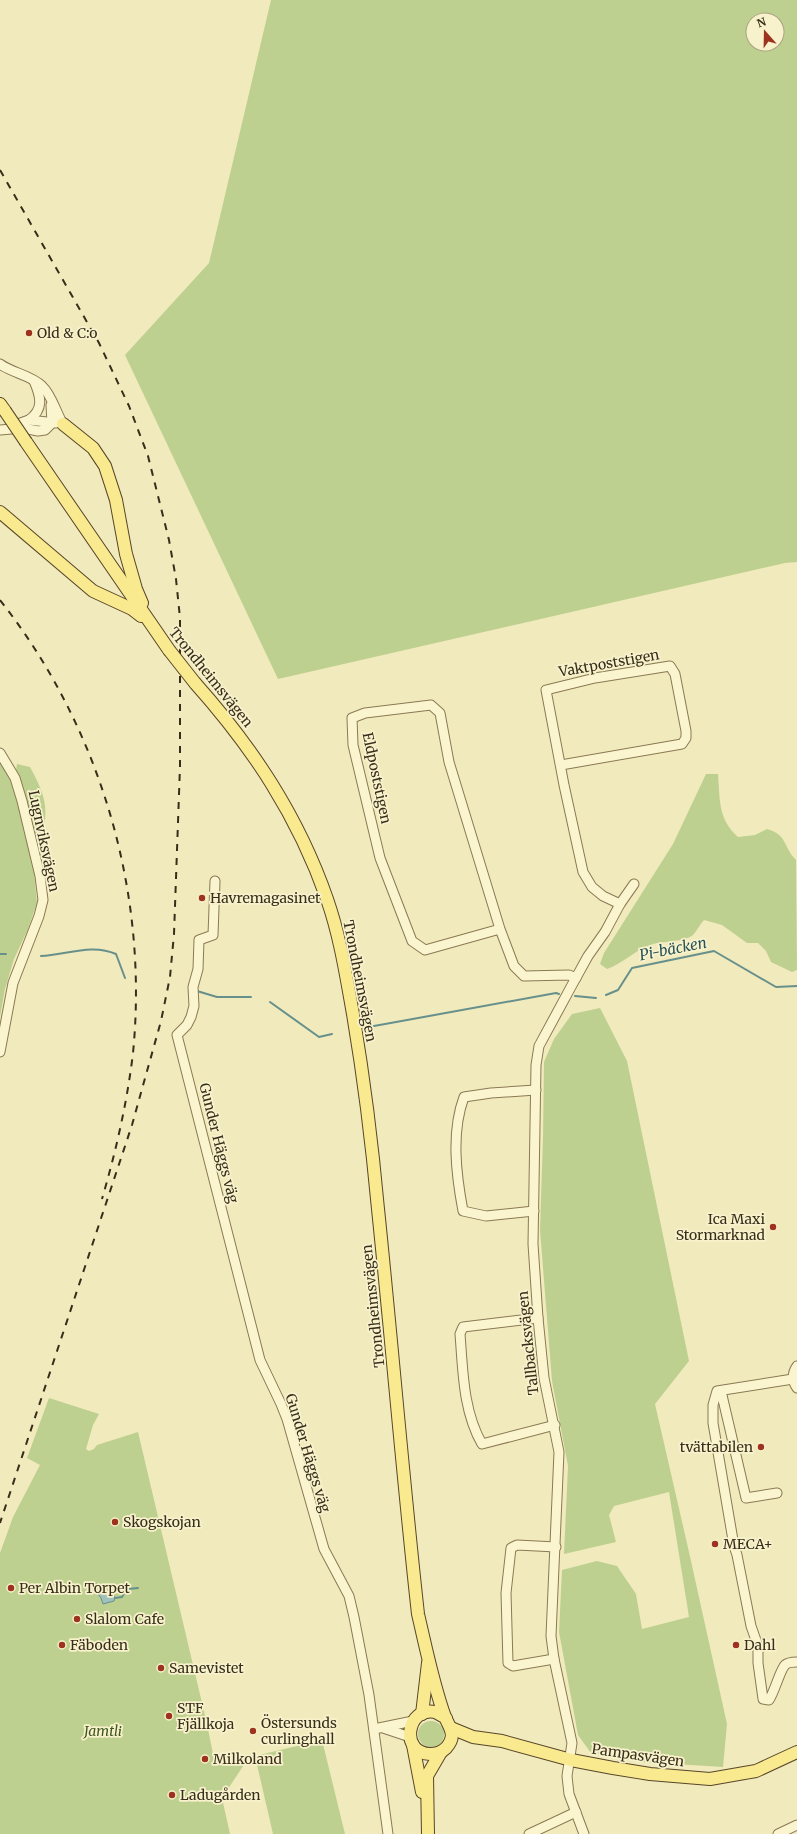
<svg xmlns="http://www.w3.org/2000/svg" width="797" height="1834" font-family="Merriweather,serif">
<style>
.green{fill:#bed08f;fill-rule:evenodd}
.water{fill:#a0c2bd;stroke:#67908c}
.lines{fill:none;stroke-linecap:round;stroke-linejoin:round}
.stream{stroke:#67908c;stroke-width:2}
.minor-casing{stroke:#8a7954;stroke-width:11}
.major-casing{stroke:#574629;stroke-width:14}
.minor{stroke:#fbf5cf;stroke-width:9}
.major{stroke:#f9e98f;stroke-width:12}
.rail{stroke:#382d1a;stroke-width:2;stroke-dasharray:7 7;stroke-linecap:butt}
.major-bridge-casing{stroke:#574629;stroke-width:14;stroke-linecap:butt}
.major-bridge{stroke:#f9e98f;stroke-width:12}
.poi-dot{fill:#9d331f;stroke:#f8f2cc;stroke-width:1.5}
.labels{text-anchor:middle;stroke-width:3.5;stroke-linejoin:round;paint-order:stroke}
.poi-label{font-size:14px;fill:#382d1a;stroke:#f8f2cc;text-anchor:start}
.street-label{font-size:14px;fill:#382d1a;stroke:#f8f2cc}
.park-label{font-size:14px;font-style:italic;fill:#3f561f;stroke:#f8f2cc}
.water-label{font-size:15px;font-style:italic;fill:#285459;stroke:#f8f2cc}
</style>
<rect width="100%" height="100%" fill="#f1eabc"/>
<!-- green -->
<g class="green">
<path d="M271,0H797V562L785,563L278,679L125,355L209,263ZM753,20H777V44H753Z"/>
<path d="M0,762L6,768L18,800L34,872L37,903L28,929L14,959L5,989L0,1017Z"/>
<path d="M17,764L30,767C45,795 50,808 41,840L34,834L25,796L16,770Z"/>
<path d="M706,774H718C720,800 718,819 738,837L755,835L767,829C788,835 783,847 796,860L797,970L792,972L771,962L766,951L758,943H747L722,925L704,920C700,924 697,931 693,935C684,942 664,941 653,944C636,949 624,963 607,969L600,964L604,953L673,844Z"/>
<path d="M600,1008L627,1061L689,1361L655,1404L689,1552L727,1724L723,1767L642,1762L591,1753L578,1735L559,1632L562,1570L597,1561L617,1566L636,1594L642,1629L689,1617L669,1492L614,1506L609,1515L616,1542L564,1554L568,1466L552,1381L540,1230L543,1137L544,1062L554,1039L572,1014Z"/>
<path d="M49,1398L99,1414L93,1425L86,1449L89,1451L94,1449L97,1445L138,1432L207,1724L215,1764L251,1754L222,1798L230,1834H0V1553L13,1517L40,1465L27,1458Z"/>
<circle cx="431" cy="1734" r="13"/>
<path d="M322,1740L345,1834H273L255,1756Z"/>
</g>
<!-- water -->
<path class="water" d="M96,1583L108,1593H112L115,1597L114,1601L103,1604L101,1598L96,1592Z"/>
<g class="lines">
<!-- stream -->
<g class="stream">
<path d="M0,954H6"/>
<path d="M41,956C66,955 92,943 116,954L125,978"/>
<path d="M197,991L217,997H251"/>
<path d="M606,995L618,990L632,968L714,951L776,987L797,986"/>
<path d="M575,996L596,998"/>
<path d="M270,1002L319,1037L332,1034"/>
<path d="M363,1028L556,993L559,994"/>
<path d="M128,1589L138,1588"/>
<path d="M115,1598L122,1597L126,1590"/>
</g>
<defs>
<g id="minor">
<path d="M0,364C12,373 31,375 42,386C52,395 56,413 63,424"/>
<path d="M29,420C44,409 41,397 34,381"/>
<path d="M12,426L29,420L56,423"/>
<path d="M0,430L23,428L38,431L45,430L52,423L51,405"/>
<path d="M0,753L15,778L22,801L40,876L43,900L39,916L13,983L0,1052"/>
<path d="M561,765L682,744L686,738V731L675,674L670,666L595,678L546,690L564,785L583,872L592,887L603,896L620,904"/>
<path d="M215,881L213,935L199,940L198,969L193,987L194,1006L191,1017L187,1025L177,1035L260,1360L281,1404L287,1419L324,1549L349,1596L354,1617L369,1695L388,1834"/>
<path d="M500,929L425,950L412,941L380,858L353,745L352,718L365,713L431,705L440,713L449,762L500,929L514,966L524,976L569,975L576,978"/>
<path d="M534,1211L486,1216L463,1211C456,1174 451,1132 464,1097L491,1093L536,1090"/>
<path d="M538,1318L463,1327L460,1334C463,1371 463,1411 482,1444L555,1425"/>
<path d="M797,1366C792,1373 792,1381 797,1388"/>
<path d="M793,1379L717,1391L713,1405V1423L734,1546L737,1555L751,1626L758,1646V1663L763,1699L769,1700C775,1691 780,1670 785,1665C788,1662 793,1662 797,1662"/>
<path d="M721,1391L746,1498L777,1493"/>
<path d="M554,1659L513,1666L508,1663L506,1593L511,1548L517,1545L556,1547"/>
<path d="M383,1728L410,1737"/>
<path d="M374,1729L413,1721"/>
<path d="M529,1834L576,1812"/>
<path d="M584,1834L569,1794L567,1776L572,1743L554,1659L551,1636L559,1452L544,1378L538,1318L533,1244L536,1065L539,1046L572,985L588,956L605,932L620,904L634,884"/>
<path d="M778,1834L797,1825"/>
</g>
<g id="major">
<path d="M0,404L5,411"/>
<path d="M63,424L93,448L105,466L116,500L126,554L136,589L142,603"/>
<path d="M26,442L169,650"/>
<path d="M0,512L93,591L132,609L141,616"/>
<path d="M195,683C253,748 298,816 327,899C340,936 346,975 353,1014C364,1079 372,1143 378,1209C392,1344 403,1479 418,1614C426,1648 433,1684 445,1717C450,1728 457,1736 446,1748C442,1752 436,1754 430,1754C399,1753 407,1706 435,1712C438,1713 442,1716 446,1718"/>
<path d="M422,1714L428,1663"/>
<path d="M451,1728L473,1737L502,1741L571,1760L613,1768L650,1774L710,1779L756,1771L797,1752"/>
<path d="M413,1745L422,1792"/>
<path d="M428,1834L427,1776L441,1752"/>
</g>
</defs>
<!-- minor casing -->
<use href="#minor" class="minor-casing"/>
<!-- major casing -->
<use href="#major" class="major-casing"/>
<!-- minor -->
<use href="#minor" class="minor"/>
<!-- major -->
<use href="#major" class="major"/>
<!-- rail -->
<g class="rail">
<path d="M0,170L99,343L129,406L148,456L169,540L176,579L180,618V766L174,934L170,977L161,1021L132,1125L0,1523"/>
<path d="M0,600C100,727 149,892 133,1053C127,1103 116,1151 102,1199"/>
</g>
<defs>
<g id="major-bridge">
<path d="M5,411L26,442"/>
<path d="M169,650L195,683"/>
</g>
</defs>
<!-- major-bridge casing -->
<use href="#major-bridge" class="major-bridge-casing"/>
<!-- major-bridge -->
<use href="#major-bridge" class="major-bridge"/>
</g>
<!-- markers -->
<g class="poi-dot">
<circle cx="29" cy="333" r="4"/>
<circle cx="202" cy="898" r="4"/>
<circle cx="773" cy="1227" r="4"/>
<circle cx="761" cy="1447" r="4"/>
<circle cx="115" cy="1522" r="4"/>
<circle cx="715" cy="1544" r="4"/>
<circle cx="11" cy="1588" r="4"/>
<circle cx="77" cy="1619" r="4"/>
<circle cx="62" cy="1645" r="4"/>
<circle cx="736" cy="1645" r="4"/>
<circle cx="161" cy="1668" r="4"/>
<circle cx="169" cy="1716" r="4"/>
<circle cx="253" cy="1731" r="4"/>
<circle cx="205" cy="1759" r="4"/>
<circle cx="172" cy="1795" r="4"/>
</g>
<g class="labels">
<!-- poi labels -->
<g class="poi-label">
<text x="37" y="338">Old &amp; C:o</text>
<text x="210" y="903">Havremagasinet</text>
<text x="765" y="1224" text-anchor="end">Ica Maxi<tspan x="765" dy="16">Stormarknad</tspan></text>
<text x="753" y="1452" text-anchor="end">tvättabilen</text>
<text x="123" y="1527">Skogskojan</text>
<text x="723" y="1549">MECA+</text>
<text x="19" y="1593">Per Albin Torpet</text>
<text x="85" y="1624">Slalom Cafe</text>
<text x="70" y="1650">Fäboden</text>
<text x="744" y="1650">Dahl</text>
<text x="169" y="1673">Samevistet</text>
<text x="177" y="1713">STF<tspan x="177" dy="16">Fjällkoja</tspan></text>
<text x="261" y="1728">Östersunds<tspan x="261" dy="16">curlinghall</tspan></text>
<text x="213" y="1764">Milkoland</text>
<text x="180" y="1800">Ladugården</text>
</g>
<!-- street labels -->
<g class="street-label">
<text transform="translate(609 663) rotate(-10)" y="5">Vaktpoststigen</text>
<text transform="translate(211 677) rotate(51)" y="5">Trondheimsvägen</text>
<text transform="translate(377 778) rotate(78)" y="5">Eldpoststigen</text>
<text transform="translate(44 841) rotate(78)" y="5">Lugnviksvägen</text>
<text transform="translate(360 981) rotate(79)" y="5">Trondheimsvägen</text>
<text transform="translate(219 1143) rotate(76)" y="5">Gunder Häggs väg</text>
<text transform="translate(373 1306) rotate(-96)" y="5">Trondheimsvägen</text>
<text transform="translate(528 1343) rotate(-96)" y="5">Tallbacksvägen</text>
<text transform="translate(308 1453) rotate(73)" y="5">Gunder Häggs väg</text>
<text transform="translate(638 1755) rotate(8)" y="5">Pampasvägen</text>
</g>
<!-- park labels -->
<g class="park-label">
<text x="103" y="1736">Jamtli</text>
</g>
<!-- water labels -->
<g class="water-label">
<text transform="translate(673 949) rotate(-11)" y="5">Pi-bäcken</text>
</g>
</g>
<!-- north arrow -->
<g transform="translate(765 32) rotate(340)"><circle r="19" fill="#f8f2cc" stroke="#aba385"/>
<path d="M0-3L7 15L0 10L-7 15Z" fill="#9d331f"/>
<text y="-6" font-size="11" font-weight="bold" text-anchor="middle" fill="#382d1a">N</text>
</g>
</svg>
